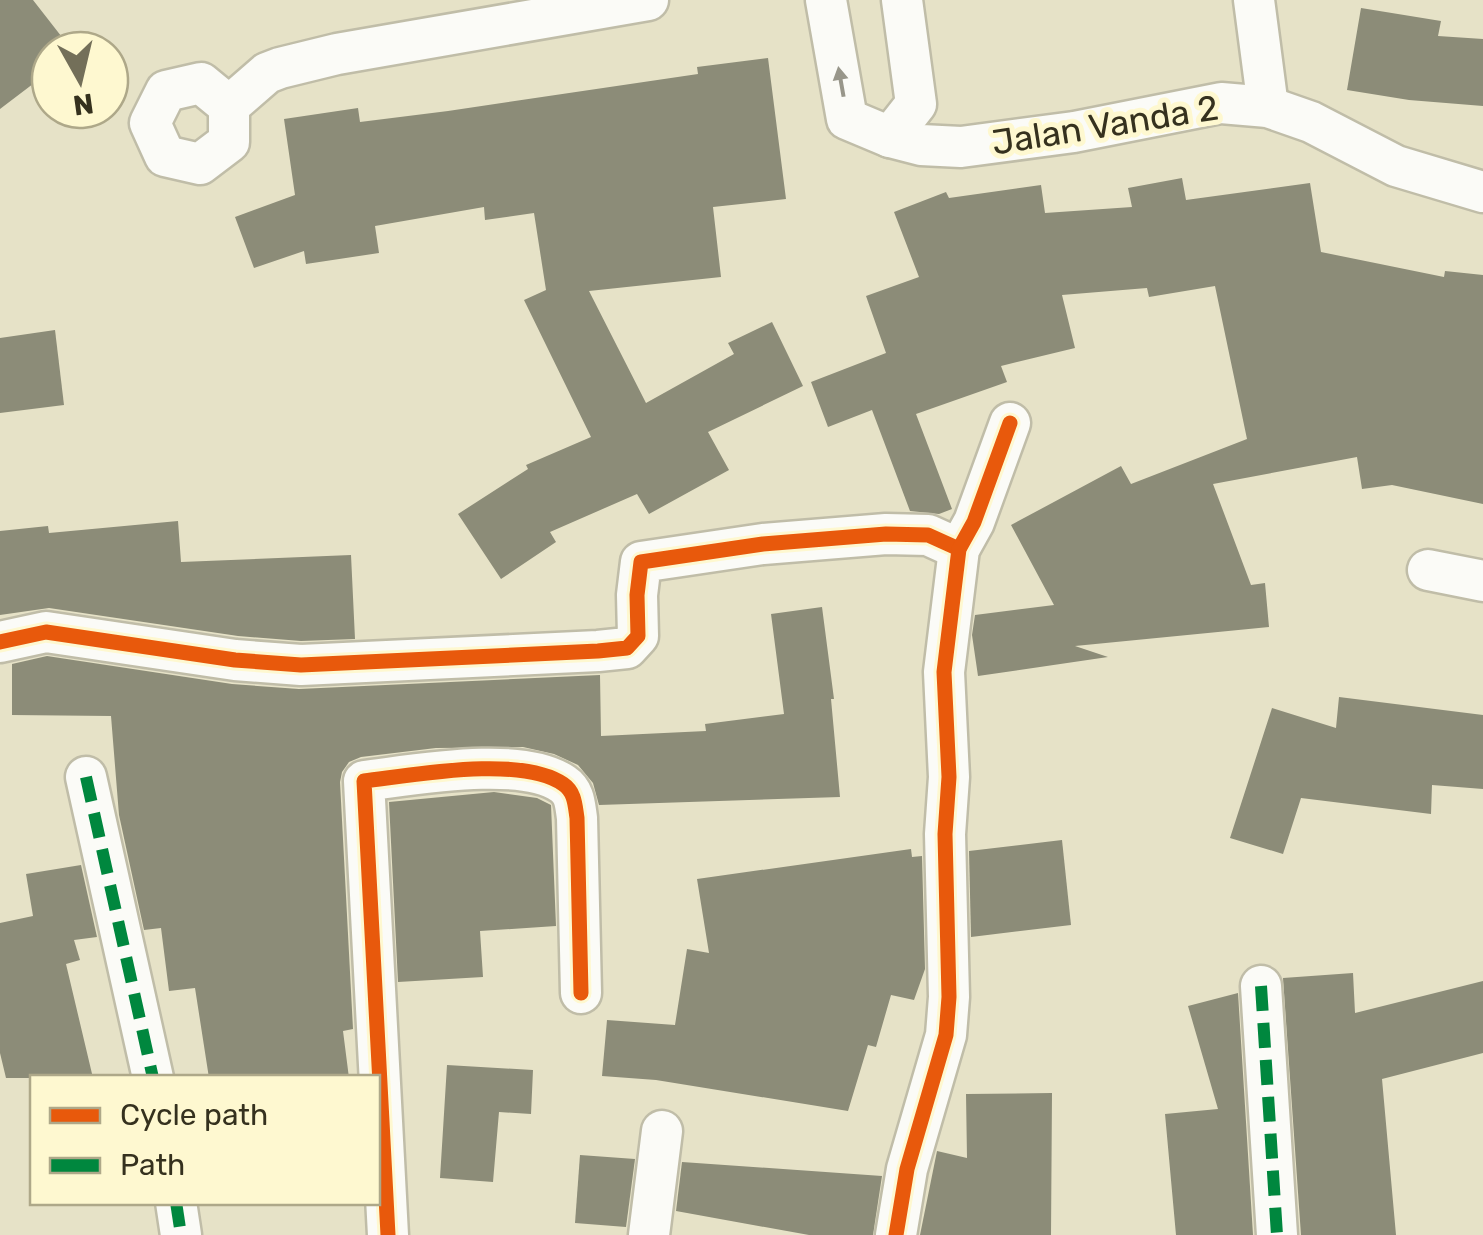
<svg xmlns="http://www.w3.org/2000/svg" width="1483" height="1235" font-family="Rubik,sans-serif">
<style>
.building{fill:#8c8c78}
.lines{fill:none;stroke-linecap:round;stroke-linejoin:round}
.minor-casing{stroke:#c0bda8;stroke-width:45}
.minor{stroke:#fbfbf7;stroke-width:40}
.quiet{stroke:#00873e;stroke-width:12;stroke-dasharray:25 12;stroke-linecap:butt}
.cycleway-casing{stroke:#fef8d0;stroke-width:21}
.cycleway{stroke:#e8590c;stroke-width:15}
.oneway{fill:#98968a}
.labels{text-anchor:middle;stroke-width:10;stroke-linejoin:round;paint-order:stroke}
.street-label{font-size:35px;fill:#35311e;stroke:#fef8d0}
</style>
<rect width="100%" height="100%" fill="#e6e2c7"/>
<!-- building -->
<g class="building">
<path d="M0,0H33L72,50H50V71L0,109Z"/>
<path d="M1361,8L1441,21L1438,36L1483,39V106L1409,100L1347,90Z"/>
<path d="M768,58L786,199L713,207L721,277L589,291L646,403L734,354L728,343L772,322L803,386L708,432L729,470L649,514L637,494L550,532L556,542L501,579L458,514L528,469L526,465L591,437L524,300L546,290L534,213L485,220L484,207L375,226L379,253L306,264L304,251L254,268L235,217L295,195L284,119L358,108L360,122L448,111L698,74L697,67Z"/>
<path d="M1182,178L1186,200L1310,183L1321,252L1444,277L1445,271L1483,275V504L1392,485L1362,489L1357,457L1213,484L1251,585L1265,583L1269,627L1075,646L1108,657L978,676L972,635L975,615L1054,605L1011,525L1121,466L1131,484L1247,439L1215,286L1149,297L1147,288L1062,295L1075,348L1001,366L1007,382L916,414L952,509L939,514L910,511L872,410L828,427L811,382L886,353L866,296L919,277L894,212L946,192L949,198L1041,185L1045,213L1132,207L1128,188Z"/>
<path d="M55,330L64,405L0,413V338Z"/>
<path d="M178,521L181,562L351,555L355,639L301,641L238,636L49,608L0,615V531L48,526L49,533Z"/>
<path d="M822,607L834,699H831L840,797L599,805L593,783L578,765L554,754L523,747L436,748L361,757L349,762L342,772L340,782L353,1029L343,1031L349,1078H209L195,988L169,991L161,928L144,930L119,815L111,716L12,715V664L47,656L232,684L299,689L600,675L601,736L706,731L705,724L784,714L771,614Z"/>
<path d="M1339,697L1483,715V789L1432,785L1431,814L1301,798L1283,854L1230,838L1272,708L1336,728Z"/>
<path d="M494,792L537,798L551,805L556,926L480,931L483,977L398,982L389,802Z"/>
<path d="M1062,840L1071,925L971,937L969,851Z"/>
<path d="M911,849L912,857L922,856L925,969L914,1000L891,995L876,1047L868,1045L848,1111L656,1080L602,1076L607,1020L675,1025L687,949L709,953L697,879Z"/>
<path d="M81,865L97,937L74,940L80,960L66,964L93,1078H6L0,1053V923L33,916L26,874Z"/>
<path d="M1353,973L1355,1013L1483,981V1053L1382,1079L1396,1235H1301L1283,978Z"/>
<path d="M1238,993L1253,1235H1176L1165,1114L1218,1109L1188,1006Z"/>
<path d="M447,1065L533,1070L531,1114L499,1112L493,1182L440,1178Z"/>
<path d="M1052,1093L1051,1235H920L937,1151L967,1158L966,1094Z"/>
<path d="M580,1155L635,1159L626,1227L575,1223Z"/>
<path d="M682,1162L882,1176L873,1235H809L676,1211Z"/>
</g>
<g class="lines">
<defs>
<g id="minor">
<path d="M826,0L847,119L890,137L921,145L961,147L1074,132L1221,103L1268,107L1311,122L1396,166L1483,192"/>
<path d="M1254,0L1268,107"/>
<path d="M229,106L201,83L166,91L150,123L165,156L200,164L229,142V106L267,73L280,68L337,54L648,0"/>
<path d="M890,137L916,104L902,0"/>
<path d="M1428,570L1483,581"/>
<path d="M0,642L46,632L235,660L301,665L598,651L627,648L638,636L637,595L641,562L763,544L886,534L928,535L959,549"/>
<path d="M86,777L153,1078"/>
<path d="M1261,986L1277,1235"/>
<path d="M176,1202L181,1235"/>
<path d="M388,1235L364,781C414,775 521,755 563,784C575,792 575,805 577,818L581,993"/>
<path d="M649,1235L662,1131"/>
<path d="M896,1235L907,1169L946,1035L949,997L945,834L949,777L944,672L959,549L974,522L1010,423"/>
</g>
</defs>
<!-- minor casing -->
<use href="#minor" class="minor-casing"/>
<!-- minor -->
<use href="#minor" class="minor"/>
<!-- quiet -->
<g class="quiet">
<path d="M86,777L153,1078"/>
<path d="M1261,986L1277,1235"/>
<path d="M176,1202L181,1235"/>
</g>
<defs>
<g id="cycleway">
<path d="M0,642L46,632L235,660L301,665L598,651L627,648L638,636L637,595L641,562L763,544L886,534L928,535L959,549"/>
<path d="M388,1235L364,781C414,775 521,755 563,784C575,792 575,805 577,818L581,993"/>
<path d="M896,1235L907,1169L946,1035L949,997L945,834L949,777L944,672L959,549L974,522L1010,423"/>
</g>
</defs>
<!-- cycleway casing -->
<use href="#cycleway" class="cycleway-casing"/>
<!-- cycleway -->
<use href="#cycleway" class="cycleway"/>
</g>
<!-- one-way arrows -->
<defs><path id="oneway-solid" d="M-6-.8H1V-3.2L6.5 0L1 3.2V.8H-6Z" transform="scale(2.5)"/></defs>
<use class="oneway" href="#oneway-solid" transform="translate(841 82) rotate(-100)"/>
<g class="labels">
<!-- street labels -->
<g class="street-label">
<text transform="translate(1105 125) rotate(-9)" y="12">Jalan Vanda 2</text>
</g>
</g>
<!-- legend -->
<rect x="30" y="1075" width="350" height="130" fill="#fef8d0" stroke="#aea889" stroke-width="2.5"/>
<rect x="50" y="1108" width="50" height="15" fill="#e8590c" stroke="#aea889" stroke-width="2.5"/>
<text x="120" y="1125" font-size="30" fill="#35311e">Cycle path</text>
<rect x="50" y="1158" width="50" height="15" fill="#00873e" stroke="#aea889" stroke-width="2.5"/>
<text x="120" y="1175" font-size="30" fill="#35311e">Path</text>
<!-- north arrow -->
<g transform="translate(80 80) rotate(172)"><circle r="48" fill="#fef8d0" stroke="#aea889" stroke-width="2.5"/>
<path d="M0-8L18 38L0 25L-18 38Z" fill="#736f59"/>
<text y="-15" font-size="28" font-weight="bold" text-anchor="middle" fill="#35311e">N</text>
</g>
</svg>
